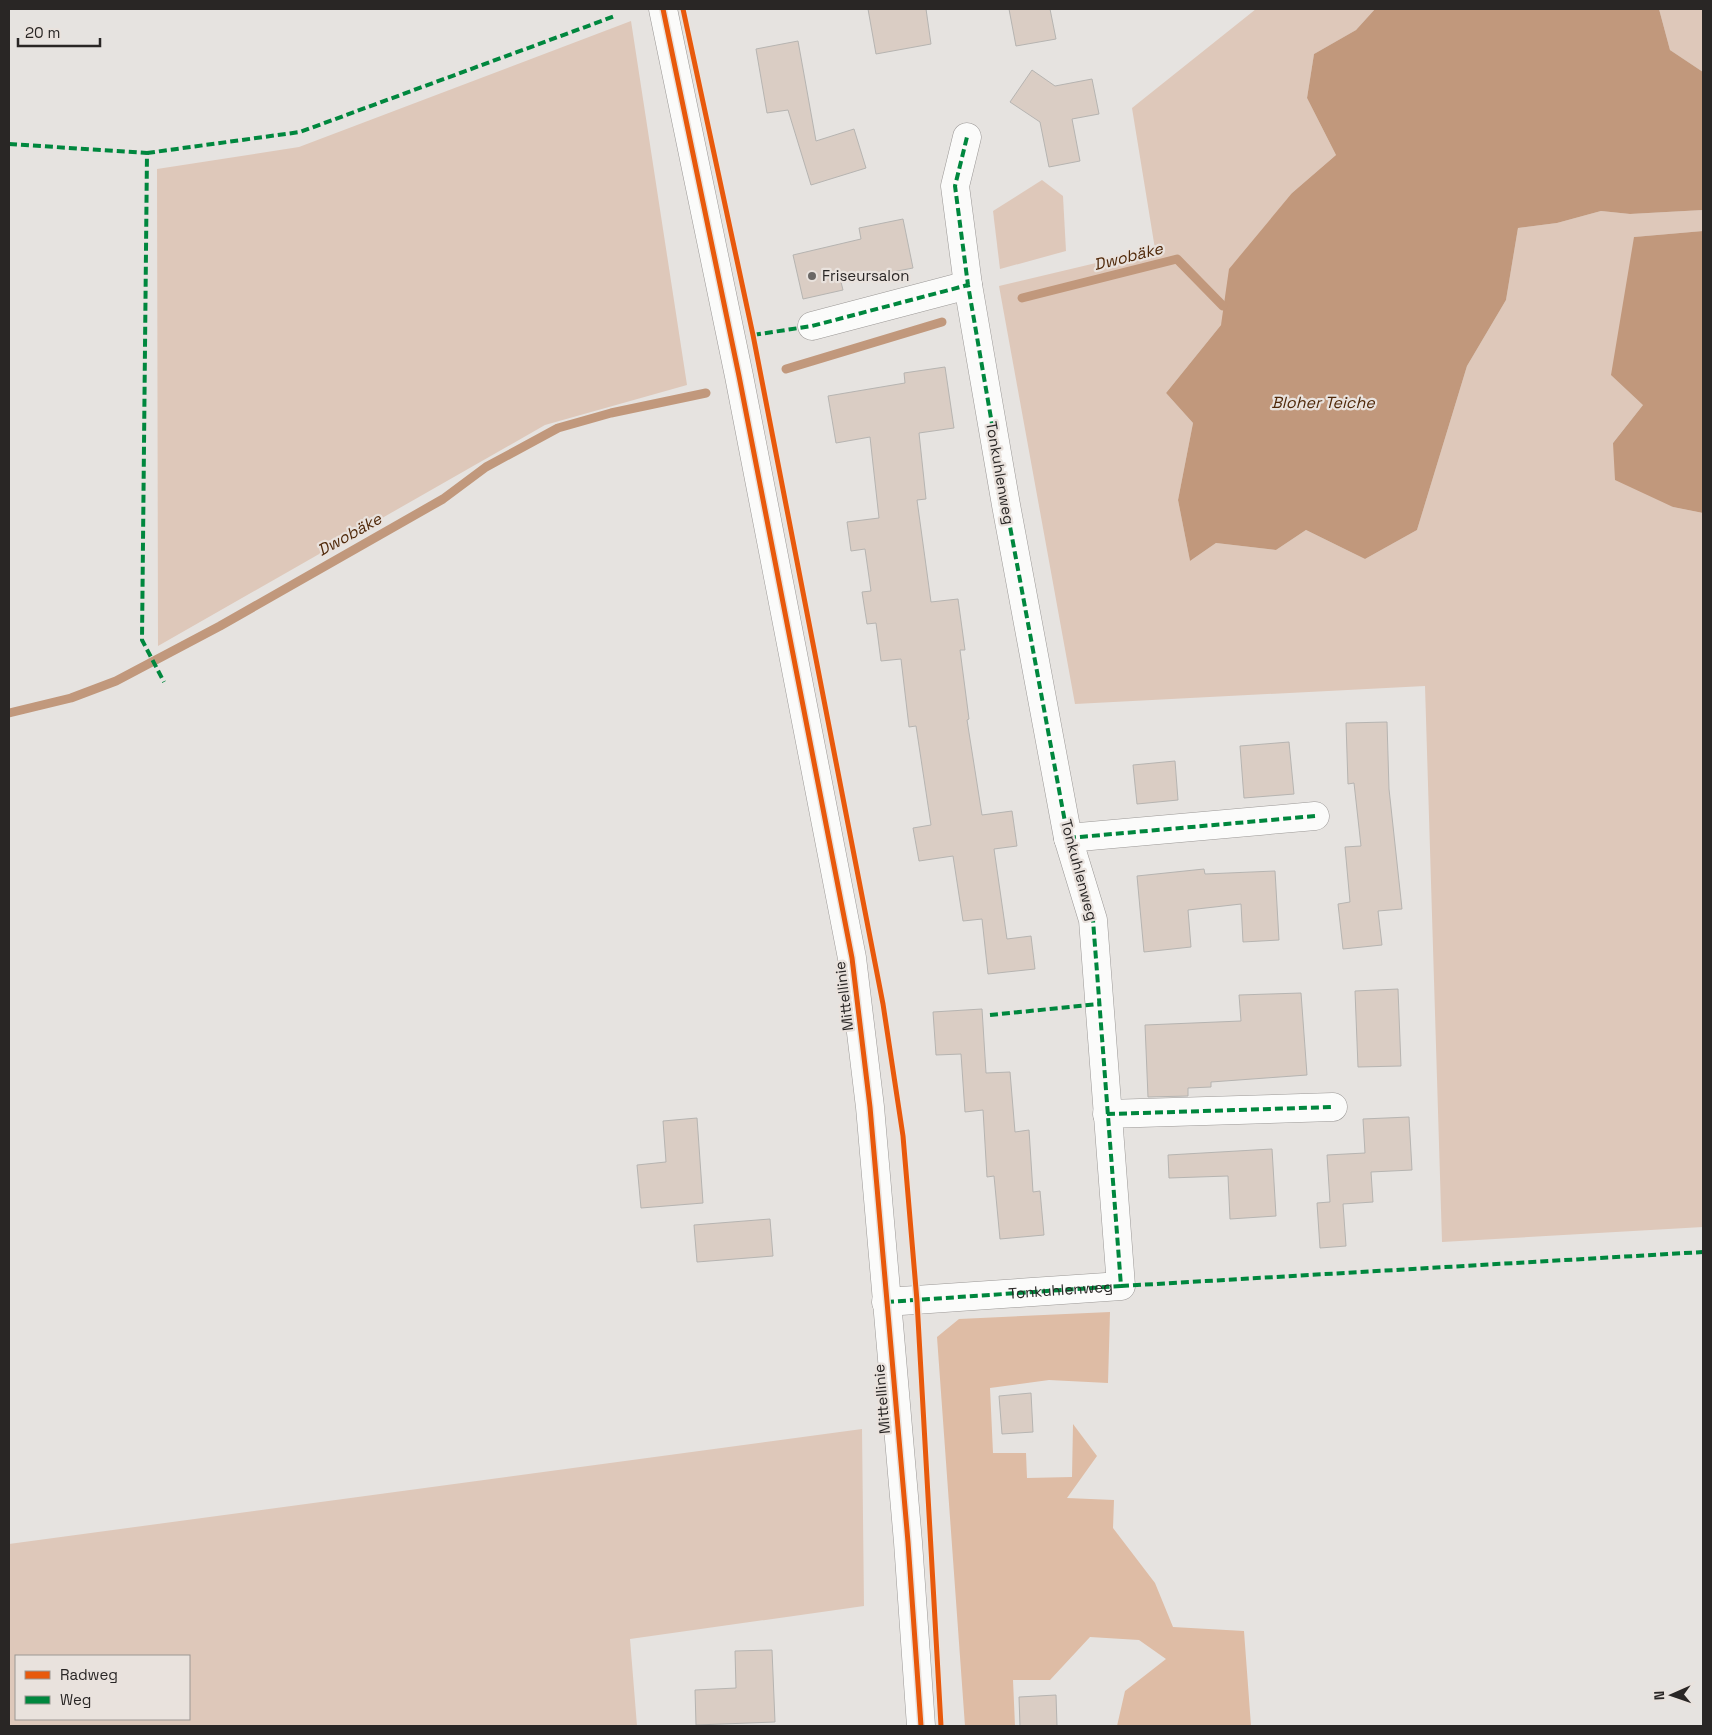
<svg xmlns="http://www.w3.org/2000/svg" width="1712" height="1735" font-family="'Space Grotesk',sans-serif">
<style>
.green{fill:#dec8ba;fill-rule:evenodd}
.forest{fill:#debca5}
.water{fill:#c1987c}
.lines{fill:none;stroke-linecap:round;stroke-linejoin:round}
.stream{stroke:#c1987c;stroke-width:9}
.building{fill:#dacdc4;stroke:#b6b4b1}
.minor-casing{stroke:#9b9896;stroke-width:29}
.minor{stroke:#fbfbfa;stroke-width:28}
.quiet{stroke:#00873e;stroke-width:4;stroke-dasharray:8 4;stroke-linecap:butt}
.cycleway-casing{stroke:#e9e2dd;stroke-width:8}
.cycleway{stroke:#e8590c;stroke-width:5}
.poi-dot{fill:#6b6866;stroke:#e9e2dd;stroke-width:2}
.labels{text-anchor:middle;stroke-width:4.5;stroke-linejoin:round;paint-order:stroke}
.poi-label{font-size:15px;fill:#292625;stroke:#e9e2dd;text-anchor:start}
.street-label{font-size:15px;fill:#292625;stroke:#e9e2dd}
.water-label{font-size:16px;font-style:italic;fill:#50290a;stroke:#e9e2dd}
</style>
<rect width="100%" height="100%" fill="#e6e3e0"/>
<!-- green -->
<g class="green">
<path d="M1256,9H1375L1356,30L1314,54L1307,98L1336,155L1292,193L1221,325L1166,393L1193,423L1178,500L1190,561L1216,543L1276,550L1306,530L1365,559L1417,530L1467,366L1506,300L1518,228L1557,223L1601,211L1630,214L1703,210V231L1634,237L1643,405L1613,443L1673,507L1703,513V1227L1442,1242L1425,686L1075,704L999,286L1155,249L1132,108Z"/>
<path d="M1659,9H1703V72L1670,50Z"/>
<path d="M631,21L687,385L545,425L158,646L157,169L299,147Z"/>
<path d="M1042,180L1063,196L1066,251L1000,269L993,211Z"/>
<path d="M862,1429L864,1606L630,1639L637,1726H9V1544ZM189,1656V1719H16V1656Z"/>
</g>
<!-- forest -->
<path class="forest" d="M1110,1312L1108,1383L1049,1380L990,1388L993,1453H1026L1027,1478L1072,1477L1073,1424L1097,1456L1067,1498L1114,1500L1113,1528L1155,1583L1173,1627L1244,1631L1251,1726H1117L1125,1691L1166,1659L1139,1640L1090,1637L1050,1680H1013L1015,1726H965L937,1337L959,1319Z"/>
<!-- water -->
<g class="water">
<path d="M1375,9H1659L1670,50L1703,72V210L1630,214L1601,211L1557,223L1518,228L1506,300L1467,366L1417,530L1365,559L1306,530L1276,550L1216,543L1190,561L1178,500L1193,423L1166,393L1221,325L1229,269L1292,193L1336,155L1307,98L1314,54L1356,30Z"/>
<path d="M1703,231V513L1673,507L1615,480L1613,443L1643,405L1611,375L1634,237Z"/>
</g>
<g class="lines">
<!-- stream -->
<g class="stream">
<path d="M1022,298L1177,259L1223,306"/>
<path d="M786,369L942,322"/>
<path d="M9,713L71,698L116,681L220,626L443,499L486,467L558,428L611,413L706,393"/>
</g>
</g>
<!-- building -->
<g class="building">
<path d="M868,9H926L931,44L876,54Z"/>
<path d="M1009,9H1050L1056,39L1016,46Z"/>
<path d="M798,41L816,141L854,129L866,168L811,185L788,110L767,113L756,49Z"/>
<path d="M1032,70L1055,86L1092,79L1099,114L1072,119L1080,161L1049,167L1040,122L1010,102Z"/>
<path d="M903,219L913,268L841,282L843,290L803,299L793,255L861,239L859,228Z"/>
<path d="M945,367L954,428L919,433L926,499L917,500L931,602L958,599L965,650H960L969,719L967,720L982,815L1012,811L1017,846L994,849L1007,939L1031,936L1035,969L988,974L982,919L963,921L953,856L919,861L913,828L931,825L916,726L909,727L901,659L881,661L876,623L867,624L862,592L871,591L865,549L851,551L847,522L879,518L870,437L836,443L828,396L905,383L904,373Z"/>
<path d="M1387,722L1389,789L1402,909L1378,911L1382,945L1343,949L1338,904L1350,902L1345,847L1361,846L1354,783L1348,784L1346,723Z"/>
<path d="M1289,742L1294,794L1244,798L1240,746Z"/>
<path d="M1175,761L1178,800L1137,804L1133,765Z"/>
<path d="M1204,869L1205,874L1275,871L1279,940L1243,942L1241,904L1188,910L1191,947L1144,952L1137,876Z"/>
<path d="M1398,989L1401,1066L1358,1067L1355,991Z"/>
<path d="M1301,993L1307,1075L1211,1082V1087L1188,1088V1096L1148,1097L1145,1025L1241,1021L1239,995Z"/>
<path d="M982,1009L986,1073L1010,1072L1015,1132L1029,1130L1033,1192L1040,1191L1044,1235L1000,1239L994,1176L987,1177L983,1110L965,1112L961,1054L936,1055L933,1012Z"/>
<path d="M1409,1117L1412,1170L1371,1172L1373,1202L1343,1204L1346,1246L1320,1248L1317,1203L1330,1202L1327,1155L1365,1153L1363,1119Z"/>
<path d="M697,1118L703,1203L641,1208L637,1165L666,1162L663,1121Z"/>
<path d="M1272,1149L1276,1216L1230,1219L1228,1176L1169,1178L1168,1155Z"/>
<path d="M770,1219L773,1256L697,1262L694,1225Z"/>
<path d="M1031,1393L1033,1432L1002,1434L999,1396Z"/>
<path d="M772,1650L775,1722L696,1725L695,1690L736,1688L735,1651Z"/>
<path d="M1056,1695L1057,1726H1020L1019,1697Z"/>
</g>
<g class="lines">
<defs>
<g id="minor">
<path d="M663,9L739,376L852,958L870,1107L908,1542L921,1726"/>
<path d="M812,326L968,285"/>
<path d="M1068,838L1315,816"/>
<path d="M1107,1114L1333,1107"/>
<path id="s1" d="M886,1302L1121,1286L1093,920L1068,838L1006,505L968,285L955,186L967,137"/>
</g>
</defs>
<!-- minor casing -->
<use href="#minor" class="minor-casing"/>
<!-- minor -->
<use href="#minor" class="minor"/>
<!-- quiet -->
<g class="quiet">
<path d="M9,144L147,153L142,640L164,682"/>
<path d="M147,153L300,132L615,16"/>
<path d="M753,335L812,326L968,285"/>
<path d="M1068,838L1315,816"/>
<path d="M990,1015L1099,1004"/>
<path d="M1107,1114L1333,1107"/>
<path d="M1121,1286L1703,1252"/>
<path d="M886,1302L1121,1286L1093,920L1068,838L1006,505L968,285L955,186L967,137"/>
</g>
<defs>
<g id="cycleway">
<path d="M663,9L739,376L852,958L870,1107L908,1542L921,1726"/>
<path d="M683,9L753,335L883,1004L903,1136L917,1301L941,1726"/>
</g>
</defs>
<!-- cycleway casing -->
<use href="#cycleway" class="cycleway-casing"/>
<!-- cycleway -->
<use href="#cycleway" class="cycleway"/>
</g>
<!-- markers -->
<circle class="poi-dot" cx="812" cy="276" r="5"/>
<g class="labels">
<!-- poi labels -->
<g class="poi-label">
<text x="822" y="281">Friseursalon</text>
</g>
<!-- street labels -->
<g class="street-label">
<text transform="translate(1000 473) rotate(80)" y="5">Tonkuhlenweg</text>
<text transform="translate(1079 870) rotate(75)" y="5">Tonkuhlenweg</text>
<text transform="translate(844 996) rotate(-97)" y="5">Mittellinie</text>
<text dy="5" stroke="none"><textPath href="#s1" startOffset="175">Tonkuhlenweg</textPath></text>
<text transform="translate(882 1399) rotate(-95)" y="5">Mittellinie</text>
</g>
<!-- water labels -->
<g class="water-label">
<text transform="translate(1128 256) rotate(-14)" y="6">Dwobäke</text>
<text x="1323" y="408">Bloher Teiche</text>
<text transform="translate(349 534) rotate(-29)" y="6">Dwobäke</text>
</g>
</g>
<!-- border -->
<rect width="1712" height="1735" fill="none" stroke="#292625" stroke-width="20"/>
<!-- legend -->
<rect x="15" y="1655" width="175" height="65" fill="#e9e2dd" stroke="#9c9793"/>
<rect x="25" y="1671" width="25" height="8" fill="#e8590c" stroke="#9c9793"/>
<text x="60" y="1680" font-size="15" fill="#292625">Radweg</text>
<rect x="25" y="1696" width="25" height="8" fill="#00873e" stroke="#9c9793"/>
<text x="60" y="1705" font-size="15" fill="#292625">Weg</text>
<!-- north arrow -->
<g transform="translate(1672 1695) rotate(268)" stroke="#e9e2dd" stroke-width="4" paint-order="stroke">
<path d="M0-4L9 19L0 12L-9 19Z" fill="#292625"/>
<text y="-8" font-size="14" font-weight="bold" text-anchor="middle" fill="#292625">N</text>
</g>
<!-- scale -->
<path d="M18 38v8h82v-8" fill="none" stroke="#292625" stroke-width="2.5"/>
<text x="25" y="38" font-size="15" fill="#292625" stroke="#e9e2dd" stroke-width="4" paint-order="stroke">20 m</text>
</svg>
